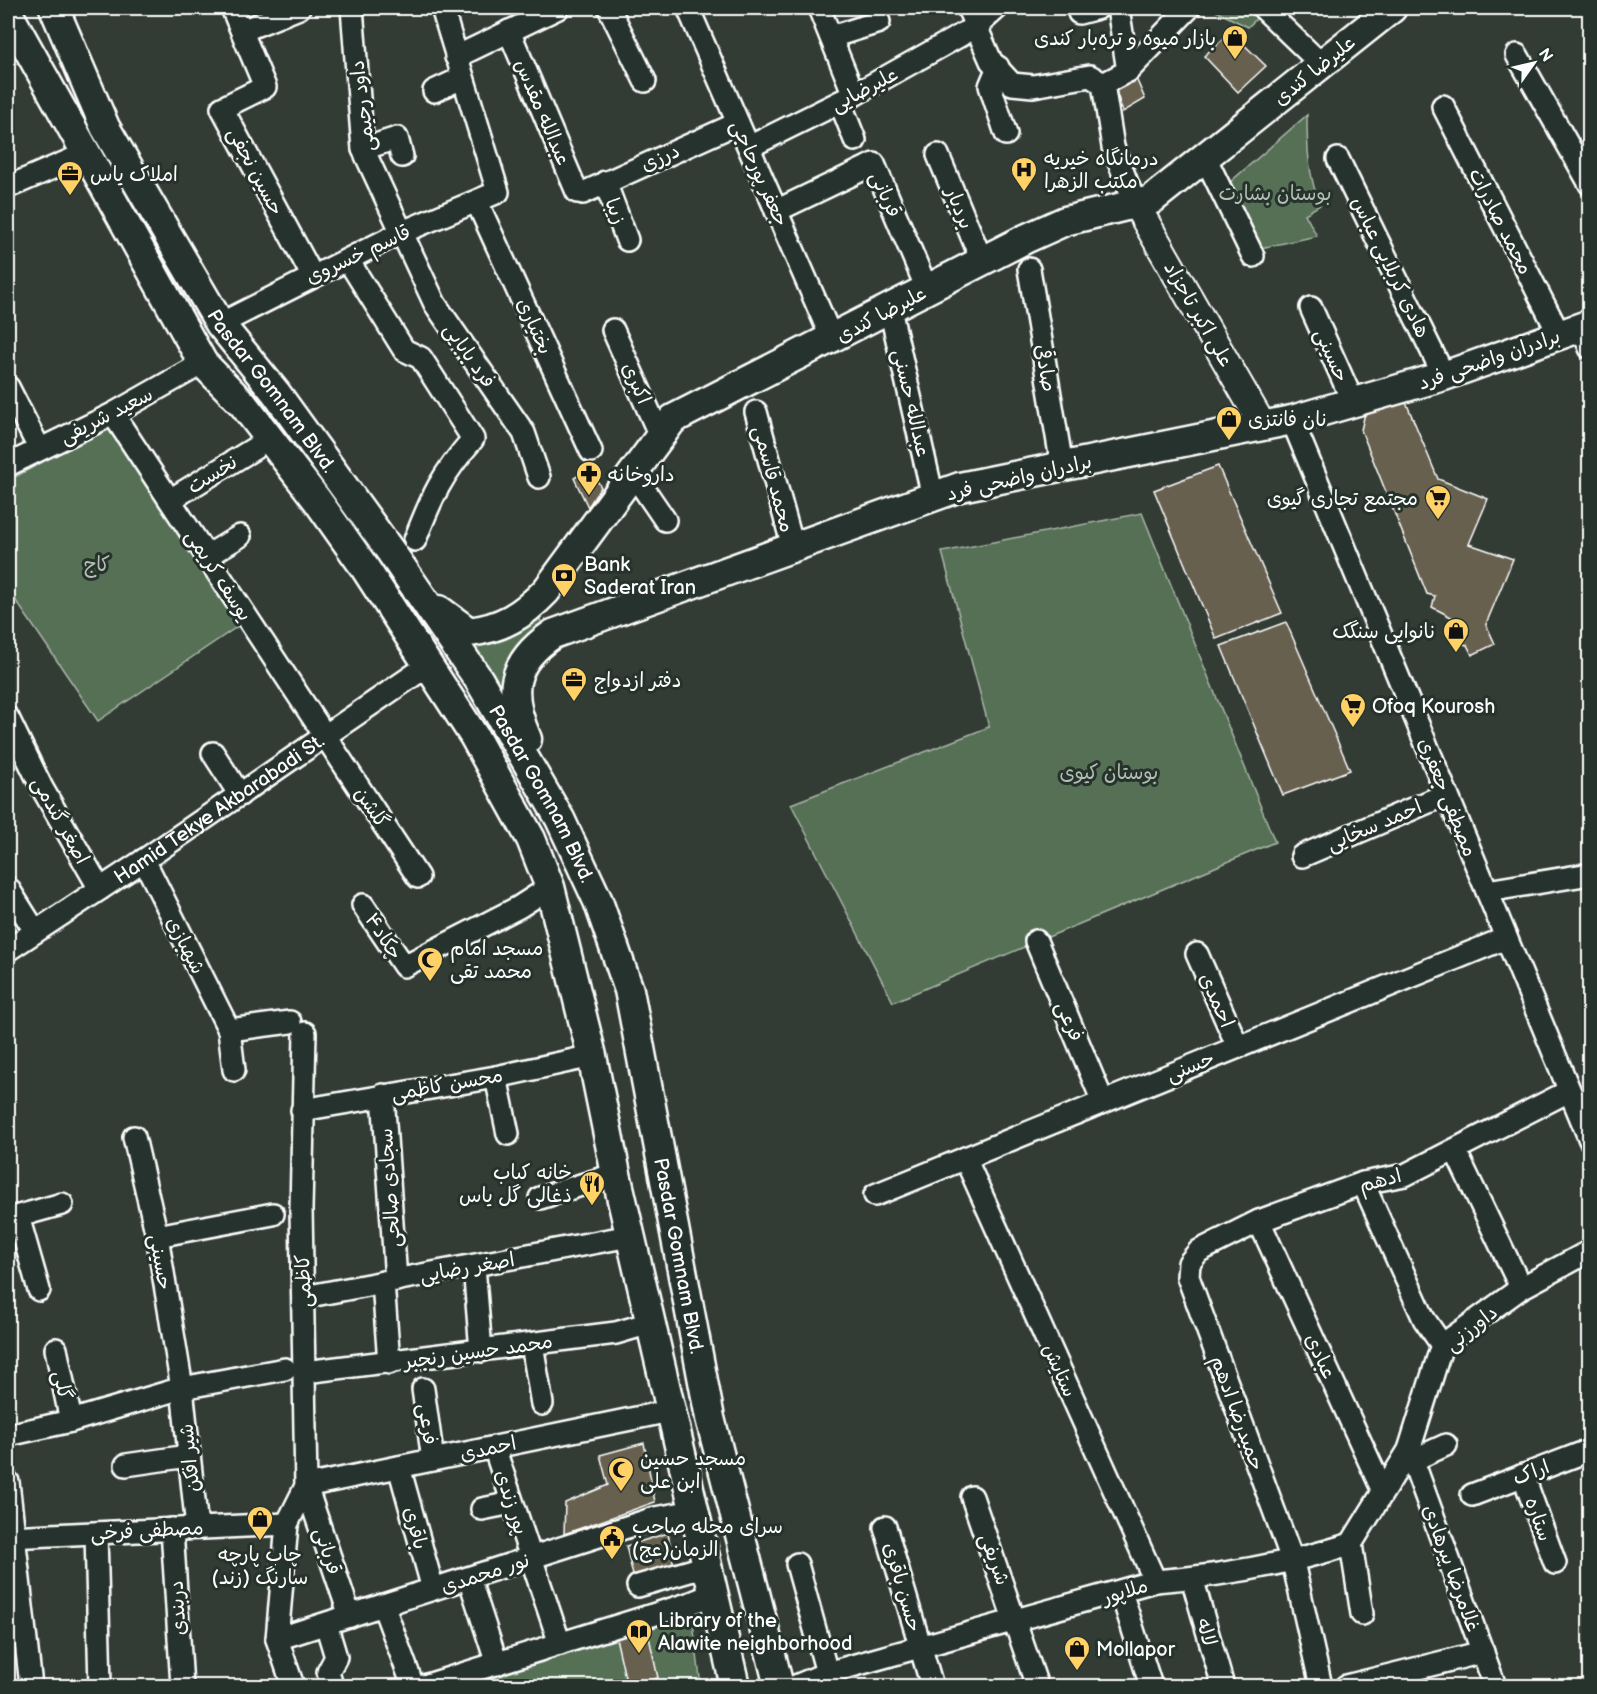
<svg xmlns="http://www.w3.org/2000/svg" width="1597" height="1694" font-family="'Balsamiq Sans','Playpen Sans Arabic',sans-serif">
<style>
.green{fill:#567056;stroke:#aab8aa;stroke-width:1.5}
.building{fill:#676050;stroke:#fff;stroke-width:1.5}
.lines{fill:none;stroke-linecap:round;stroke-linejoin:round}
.minor-casing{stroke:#fff;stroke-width:26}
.tertiary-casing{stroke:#fff;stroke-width:30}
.secondary-casing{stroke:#fff;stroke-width:33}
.minor{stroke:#26332d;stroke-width:21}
.tertiary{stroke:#26332d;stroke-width:26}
.secondary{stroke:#26332d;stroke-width:28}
.labels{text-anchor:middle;stroke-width:6;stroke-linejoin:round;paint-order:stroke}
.poi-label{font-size:20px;fill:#fff;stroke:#26332d;text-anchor:start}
.street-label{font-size:20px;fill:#fff;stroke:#26332d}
.park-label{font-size:20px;fill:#b3bfb3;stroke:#26332d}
</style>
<rect width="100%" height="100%" fill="#333c34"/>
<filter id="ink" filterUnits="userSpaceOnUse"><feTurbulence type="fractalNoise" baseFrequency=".0167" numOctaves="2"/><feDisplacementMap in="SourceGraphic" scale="12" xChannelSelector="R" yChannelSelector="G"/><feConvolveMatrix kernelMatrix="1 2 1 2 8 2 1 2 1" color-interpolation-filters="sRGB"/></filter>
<g filter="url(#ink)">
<!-- green -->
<g class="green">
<path d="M1210,8H1267L1248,27Z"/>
<path d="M1307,115C1307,147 1308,175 1320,205L1305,214L1317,236L1261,248L1229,183Z"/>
<path d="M110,424L241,624L98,721L8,589V481Z"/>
<path d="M1142,513L1275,842L893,1002L791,804L989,727L942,552Z"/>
<path d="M536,614L546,628L503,699L457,638L474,646L493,641Z"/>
<path d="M692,1615L701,1686H453Z"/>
</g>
<!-- building -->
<g class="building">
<path d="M1231,32L1266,66L1238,92L1204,56Z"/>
<path d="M1135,76L1145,99L1123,112L1115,88Z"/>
<path d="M1403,395L1438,479L1488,499L1469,544L1513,559L1486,624L1495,644L1472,655L1467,645L1451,641L1453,618L1432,607L1435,596L1427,594L1361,430L1367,405Z"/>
<path d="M1218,466L1282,613L1216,639L1154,490Z"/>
<path d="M590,469L601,487L588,507L574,478Z"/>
<path d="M1286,622L1350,770L1283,795L1221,646Z"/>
<path d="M644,1443L655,1502L564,1534L565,1503L608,1485L600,1455Z"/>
<path d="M668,1533L674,1566L633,1575L626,1546Z"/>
<path d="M647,1628L658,1678L627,1686L616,1638Z"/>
</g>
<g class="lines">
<defs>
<g id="minor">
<path d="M232,8L265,87L222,108L312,275"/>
<path d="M352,8L363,149L435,304L524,433L539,477"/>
<path d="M609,8L645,81"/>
<path d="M688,8L832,339"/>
<path d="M819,8L854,95"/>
<path d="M968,8L991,61L1012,84L1033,86L1090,76L1103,84"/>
<path d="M1118,8L1128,71"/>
<path d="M1263,8L1321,64"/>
<path d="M1079,13L1098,8"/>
<path d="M242,31L299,8"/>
<path d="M509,31L577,192"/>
<path d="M831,37L879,22"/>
<path d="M1517,55L1590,184"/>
<path d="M456,57L558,8"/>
<path d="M998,67L990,86L1006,134"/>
<path d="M1103,84L1113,147L1135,203"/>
<path d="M1103,84L1128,71L1189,8"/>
<path d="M434,91L462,78"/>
<path d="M840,102L855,140"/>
<path d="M1443,106L1560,336"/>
<path d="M749,147L854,95L977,26L997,8"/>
<path d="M363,149L397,138L402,156"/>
<path d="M938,155L982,261"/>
<path d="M1205,157L1253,256"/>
<path d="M1338,159L1444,376"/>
<path d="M605,182L627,240"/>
<path d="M8,187L85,154"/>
<path d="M583,193L738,123"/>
<path d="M477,202L591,451"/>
<path d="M776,211L874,164L927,289"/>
<path d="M348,260L404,350L421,358L473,439C442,474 432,496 415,540"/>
<path d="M1029,269L1062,466"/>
<path d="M1311,308L1353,402"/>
<path d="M890,309L933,497"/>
<path d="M220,324L400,233L498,192L442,8"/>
<path d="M1582,327L1590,348"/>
<path d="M613,330L660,436"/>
<path d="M8,387L39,448"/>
<path d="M756,412L793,547"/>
<path d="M113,414L418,877"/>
<path d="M1292,420L1590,1140"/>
<path d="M8,465L113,414L203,363"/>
<path d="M633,473L665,520"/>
<path d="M170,500L255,448"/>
<path d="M207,556L240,536"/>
<path d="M8,718L42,788L100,889"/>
<path d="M213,753L240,795"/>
<path d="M1302,856L1447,794"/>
<path d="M144,860L229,1030L234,1070"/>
<path d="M8,888L35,931"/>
<path d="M1487,891L1590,874"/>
<path d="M363,905L404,966L519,907L550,887"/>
<path d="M1036,941L1103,1102"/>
<path id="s1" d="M8,950L144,860L427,666"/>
<path d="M1197,954L1238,1047"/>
<path d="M229,1030L290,1022"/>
<path d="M496,1077L508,1134"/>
<path d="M383,1095L396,1280"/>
<path d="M302,1110L496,1077L592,1056"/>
<path d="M134,1137L157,1236L182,1388L197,1528"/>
<path d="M1455,1150L1521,1288"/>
<path d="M965,1158L1155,1581"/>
<path d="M1363,1183L1424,1319L1442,1345"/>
<path d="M875,1195L1506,938"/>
<path d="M540,1198L616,1174"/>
<path d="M18,1216L39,1290"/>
<path d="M8,1219L62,1204"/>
<path d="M1259,1221L1383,1491"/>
<path d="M157,1236L273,1214"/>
<path d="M474,1266L481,1351"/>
<path d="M383,1282L389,1363"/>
<path d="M304,1297L630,1236"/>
<path d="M532,1344L542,1404"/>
<path d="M56,1349L71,1421"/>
<path d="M305,1372L616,1333L650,1323"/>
<path d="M423,1389L433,1460"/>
<path d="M8,1435L71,1421L182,1388L285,1369"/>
<path d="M494,1447L560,1644"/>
<path d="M1409,1450L1495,1686"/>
<path d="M1413,1460L1446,1445"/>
<path d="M126,1465L188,1456"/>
<path d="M399,1467L433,1589"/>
<path d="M1523,1475L1555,1563"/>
<path d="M8,1482L31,1686"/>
<path d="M1472,1495L1590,1450"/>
<path d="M972,1497L1037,1686"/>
<path d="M482,1509L512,1503"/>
<path d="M885,1527L932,1686"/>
<path d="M172,1529L182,1686"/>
<path d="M96,1533L100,1686"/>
<path d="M8,1537L287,1524"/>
<path d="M1351,1544L1362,1614"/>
<path d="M797,1564L827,1673"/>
<path d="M469,1578L497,1664"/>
<path d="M1192,1578L1223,1686"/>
<path d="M638,1586L707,1566"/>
<path d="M1121,1592L1151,1686"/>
<path d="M383,1605L413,1686"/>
<path d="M350,1616L306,1486L670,1411"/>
<path d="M326,1624L336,1657L328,1672L332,1686"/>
<path d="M277,1639L655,1518L694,1511"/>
<path d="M293,1686L277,1639L287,1524L306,1486L301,1209L305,1033"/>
<path d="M424,1686L691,1603L713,1594"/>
<path d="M796,1686L827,1673L1155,1581C1222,1576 1287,1564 1351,1544L1409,1450L1442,1345L1521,1288L1590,1251"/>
<path d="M1321,1686L1293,1562L1188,1277L1189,1263L1199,1251L1259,1221L1363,1183L1405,1175L1569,1091"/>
<path d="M1346,1686L1483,1652"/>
</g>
<path id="tertiary" d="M1135,203L1263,426"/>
<g id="secondary">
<path id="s2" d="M54,8L105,127L220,324L276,393L391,552L479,680L560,819L598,901L629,990L710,1418L779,1686"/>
<path d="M8,13L203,363L243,404L317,500L365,568L474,736L531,839L550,887L592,1056L616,1174L735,1686"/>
<path d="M439,610L469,632C502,628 523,615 546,591L673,419L1025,239L1065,221L1151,200L1392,8"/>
<path d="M527,739C507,693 510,663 553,634L960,487L1292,420L1444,376L1590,324"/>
</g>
</defs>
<!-- minor casing -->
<use href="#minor" class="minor-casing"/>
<!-- tertiary casing -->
<use href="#tertiary" class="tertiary-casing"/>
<!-- secondary casing -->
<use href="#secondary" class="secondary-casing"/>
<!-- minor -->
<use href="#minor" class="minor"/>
<!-- tertiary -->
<use href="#tertiary" class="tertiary"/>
<!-- secondary -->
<use href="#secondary" class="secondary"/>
</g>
</g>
<!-- icons -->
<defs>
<symbol id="shop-pin" viewBox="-11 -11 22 30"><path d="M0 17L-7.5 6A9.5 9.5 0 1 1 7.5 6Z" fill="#ffd166" stroke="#26332d"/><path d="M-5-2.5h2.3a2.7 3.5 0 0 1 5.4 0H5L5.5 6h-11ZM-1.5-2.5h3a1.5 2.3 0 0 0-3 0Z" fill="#111"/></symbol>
<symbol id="hospital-pin" viewBox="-11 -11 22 30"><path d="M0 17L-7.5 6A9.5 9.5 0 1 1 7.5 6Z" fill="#ffd166" stroke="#26332d"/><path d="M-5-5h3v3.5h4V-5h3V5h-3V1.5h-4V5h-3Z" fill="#111"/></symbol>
<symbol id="office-pin" viewBox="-11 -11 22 30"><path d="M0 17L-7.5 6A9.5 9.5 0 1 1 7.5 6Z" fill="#ffd166" stroke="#26332d"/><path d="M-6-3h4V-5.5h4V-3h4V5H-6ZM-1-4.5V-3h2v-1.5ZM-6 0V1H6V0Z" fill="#111"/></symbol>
<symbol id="pharmacy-pin" viewBox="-11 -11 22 30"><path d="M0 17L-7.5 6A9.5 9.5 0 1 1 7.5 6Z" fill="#ffd166" stroke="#26332d"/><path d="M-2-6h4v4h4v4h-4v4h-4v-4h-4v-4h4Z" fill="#111"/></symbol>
<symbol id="supermarket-pin" viewBox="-11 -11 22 30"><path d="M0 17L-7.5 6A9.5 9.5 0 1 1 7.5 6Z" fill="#ffd166" stroke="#26332d"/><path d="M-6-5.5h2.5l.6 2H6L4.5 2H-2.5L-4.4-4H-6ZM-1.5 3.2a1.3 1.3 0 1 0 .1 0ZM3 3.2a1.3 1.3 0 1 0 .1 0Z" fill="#111"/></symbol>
<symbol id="bank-pin" viewBox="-11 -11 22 30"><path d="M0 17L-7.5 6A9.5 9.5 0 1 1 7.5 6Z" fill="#ffd166" stroke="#26332d"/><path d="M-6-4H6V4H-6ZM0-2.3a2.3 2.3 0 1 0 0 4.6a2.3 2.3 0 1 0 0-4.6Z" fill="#111"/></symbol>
<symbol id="mosque-pin" viewBox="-11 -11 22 30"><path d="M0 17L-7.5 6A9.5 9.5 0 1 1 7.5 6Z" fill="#ffd166" stroke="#26332d"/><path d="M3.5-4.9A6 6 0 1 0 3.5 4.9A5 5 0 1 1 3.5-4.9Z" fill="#111"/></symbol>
<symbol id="restaurant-pin" viewBox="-11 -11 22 30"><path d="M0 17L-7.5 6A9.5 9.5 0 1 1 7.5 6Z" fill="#ffd166" stroke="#26332d"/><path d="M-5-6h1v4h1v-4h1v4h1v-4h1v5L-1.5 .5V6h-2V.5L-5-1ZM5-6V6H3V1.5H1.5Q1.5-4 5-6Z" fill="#111"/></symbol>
<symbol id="civic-pin" viewBox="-11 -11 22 30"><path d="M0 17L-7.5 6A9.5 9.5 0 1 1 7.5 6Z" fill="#ffd166" stroke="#26332d"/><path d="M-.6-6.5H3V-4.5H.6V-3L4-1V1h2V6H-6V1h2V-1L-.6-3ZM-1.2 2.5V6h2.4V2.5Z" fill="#111"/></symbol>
<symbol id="library-pin" viewBox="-11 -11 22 30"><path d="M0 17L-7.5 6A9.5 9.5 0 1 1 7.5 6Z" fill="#ffd166" stroke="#26332d"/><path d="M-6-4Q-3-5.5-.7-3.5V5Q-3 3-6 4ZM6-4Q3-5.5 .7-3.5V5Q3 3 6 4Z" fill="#111"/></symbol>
</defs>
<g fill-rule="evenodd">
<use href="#shop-pin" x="1220" y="23" width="30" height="40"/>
<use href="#hospital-pin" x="1009" y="155" width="30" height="40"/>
<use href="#office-pin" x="55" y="159" width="30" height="40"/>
<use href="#shop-pin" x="1214" y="404" width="30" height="40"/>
<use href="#pharmacy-pin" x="574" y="459" width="30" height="40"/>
<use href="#supermarket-pin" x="1423" y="483" width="30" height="40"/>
<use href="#bank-pin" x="549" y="561" width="30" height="40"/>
<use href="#shop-pin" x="1441" y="616" width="30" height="40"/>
<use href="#office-pin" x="559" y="665" width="30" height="40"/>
<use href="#supermarket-pin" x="1338" y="691" width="30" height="40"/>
<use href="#mosque-pin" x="415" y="945" width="30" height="40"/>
<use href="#restaurant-pin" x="577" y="1169" width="30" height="40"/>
<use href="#mosque-pin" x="606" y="1455" width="30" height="40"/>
<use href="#shop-pin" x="245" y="1504" width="30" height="40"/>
<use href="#civic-pin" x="597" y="1523" width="30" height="40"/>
<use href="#library-pin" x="624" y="1617" width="30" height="40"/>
<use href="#shop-pin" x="1062" y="1634" width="30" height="40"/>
</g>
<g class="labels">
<!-- poi labels -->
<g class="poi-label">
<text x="1216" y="45" text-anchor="end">بازار میوه و تره‌بار کندی</text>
<text x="1044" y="165">درمانگاه خیریه<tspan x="1044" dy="23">مکتب الزهرا</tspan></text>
<text x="90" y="181">املاک یاس</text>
<text x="1248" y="426">نان فانتزی</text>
<text x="608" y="481">داروخانه</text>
<text x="1418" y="505" text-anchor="end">مجتمع تجاری گیوی</text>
<text x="584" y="571">Bank<tspan x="584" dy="23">Saderat Iran</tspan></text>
<text x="1436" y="638" text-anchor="end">نانوایی سنگک</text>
<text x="594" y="687">دفتر ازدواج</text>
<text x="1372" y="713">Ofoq Kourosh</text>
<text x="450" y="955">مسجد امام<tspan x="450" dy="23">محمد تقی</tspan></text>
<text x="572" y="1179" text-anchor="end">خانه کباب<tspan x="572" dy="23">ذغالی گل یاس</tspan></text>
<text x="640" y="1465">مسجد حسین<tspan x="640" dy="23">ابن علی</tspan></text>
<text x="632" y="1533">سرای محله صاحب<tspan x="632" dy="23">الزمان(عج)</tspan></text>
<text x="260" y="1561" text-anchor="middle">چاپ پارچه<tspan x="260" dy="23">سارنگ (زند)</tspan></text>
<text x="658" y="1627">Library of the<tspan x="658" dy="23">Alawite neighborhood</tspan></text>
<text x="1096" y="1656">Mollapor</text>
</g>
<!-- street labels -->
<g class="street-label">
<text transform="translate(1314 70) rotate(-39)" y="7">علیرضا کندی</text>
<text transform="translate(864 89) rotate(-28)" y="7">علیرضایی</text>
<text transform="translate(362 106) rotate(-97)" y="7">داود رحیمی</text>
<text transform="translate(543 112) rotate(67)" y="7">عبدالله مقدس</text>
<text transform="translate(660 157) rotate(-24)" y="7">درزی</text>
<text transform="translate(256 171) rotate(62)" y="7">حسین نجفی</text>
<text transform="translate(760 173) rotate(66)" y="7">جعفر پورحاجی</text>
<text transform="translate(886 194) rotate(65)" y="7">قربانی</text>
<text transform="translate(960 208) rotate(68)" y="7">بردبار</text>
<text transform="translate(616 211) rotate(69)" y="7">زیبا</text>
<text transform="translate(1501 221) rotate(63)" y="7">محمد صادرات</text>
<text transform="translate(358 254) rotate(-25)" y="7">قاسم خسروی</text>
<text transform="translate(1391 267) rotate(64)" y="7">هادی کربلایی عباس</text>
<text transform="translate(881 314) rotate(-28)" y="7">علیرضا کندی</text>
<text transform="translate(1199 314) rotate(60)" y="7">علی اکبر تاجزاد</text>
<text transform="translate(535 326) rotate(66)" y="7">بختیاری</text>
<text transform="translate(470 355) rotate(55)" y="7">فرد بابایی</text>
<text transform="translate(1332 355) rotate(66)" y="7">حسینی</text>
<text transform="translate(1489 359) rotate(-19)" y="7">برادران واضحی فرد</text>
<text transform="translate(1046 368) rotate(81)" y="7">صادقی</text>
<text transform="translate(637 383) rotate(66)" y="7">اکبری</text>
<text dy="7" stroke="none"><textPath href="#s2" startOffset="442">Pasdar Gomnam Blvd.</textPath></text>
<text transform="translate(912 403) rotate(77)" y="7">عبدالله حسنی</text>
<text transform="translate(106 415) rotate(-27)" y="7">سعید شریفی</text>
<text transform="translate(212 474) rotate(-32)" y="7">نخست</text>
<text transform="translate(1019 477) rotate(-13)" y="7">برادران واضحی فرد</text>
<text transform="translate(774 479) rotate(75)" y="7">محمد قاسمی</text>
<text transform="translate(219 575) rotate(57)" y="7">یوسف کریمی</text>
<text dy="7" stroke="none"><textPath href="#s2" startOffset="928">Pasdar Gomnam Blvd.</textPath></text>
<text transform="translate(1448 797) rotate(68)" y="7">مصطفی جعفری</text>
<text transform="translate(372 807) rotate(56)" y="7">گلشن</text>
<text dy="7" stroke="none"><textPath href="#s1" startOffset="254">Hamid Tekye Akbarabadi St.</textPath></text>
<text transform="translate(61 820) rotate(61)" y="7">اصغر گندمی</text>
<text transform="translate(1374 825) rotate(-23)" y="7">احمد سخایی</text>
<text transform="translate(384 936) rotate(57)" y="7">چکاد۴</text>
<text transform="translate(186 945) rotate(63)" y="7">شهبازی</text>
<text transform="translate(1217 1000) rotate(66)" y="7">احمدی</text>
<text transform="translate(1070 1021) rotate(67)" y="7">فرعی</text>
<text transform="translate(1190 1066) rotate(-22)" y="7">حسنی</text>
<text transform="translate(447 1084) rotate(-10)" y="7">محسن کاظمی</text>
<text transform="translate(1380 1180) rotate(-15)" y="7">ادهم</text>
<text transform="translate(389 1188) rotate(-94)" y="7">سجادی صالحی</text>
<text dy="7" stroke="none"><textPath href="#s2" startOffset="1414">Pasdar Gomnam Blvd.</textPath></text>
<text transform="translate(161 1262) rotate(80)" y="7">حسینی</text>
<text transform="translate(467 1267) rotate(-10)" y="7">اصغر رضایی</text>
<text transform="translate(303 1281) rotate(-92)" y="7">کاظمی</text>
<text transform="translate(1471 1328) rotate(-39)" y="7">داورزنی</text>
<text transform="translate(478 1351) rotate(-8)" y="7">محمد حسین رنجبر</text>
<text transform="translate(1321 1356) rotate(65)" y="7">عبادی</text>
<text transform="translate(1060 1370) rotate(66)" y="7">ستایش</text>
<text transform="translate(63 1385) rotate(78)" y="7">گلی</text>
<text transform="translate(1238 1413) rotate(70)" y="7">حمیدرضا ادهم</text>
<text transform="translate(428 1424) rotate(82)" y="7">فرعی</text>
<text transform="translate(488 1448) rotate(-12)" y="7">احمدی</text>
<text transform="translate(189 1458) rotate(-96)" y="7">شیر افکن</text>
<text transform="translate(1531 1472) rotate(-21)" y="7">اراک</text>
<text transform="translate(512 1502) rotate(72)" y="7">پور زندی</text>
<text transform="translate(1539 1519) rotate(70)" y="7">ستاره</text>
<text transform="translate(416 1528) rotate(75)" y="7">باقری</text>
<text transform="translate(147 1530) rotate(-3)" y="7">مصطفی فرخی</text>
<text transform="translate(328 1551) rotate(72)" y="7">قربانی</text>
<text transform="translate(995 1559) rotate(70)" y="7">شریفی</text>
<text transform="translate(1452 1568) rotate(70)" y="7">غلامرضا پیرهادی</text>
<text transform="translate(485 1573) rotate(-18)" y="7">نور محمدی</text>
<text transform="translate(903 1587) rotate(74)" y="7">حسن باقری</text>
<text transform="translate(1125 1591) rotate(-17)" y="7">ملاپور</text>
<text transform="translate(177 1608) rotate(-93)" y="7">دربندی</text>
<text transform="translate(1207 1632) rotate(74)" y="7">لاله</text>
</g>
<!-- park labels -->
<g class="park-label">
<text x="1275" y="200">بوستان بشارت</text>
<text x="97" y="571">کاج</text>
<text x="1109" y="779">بوستان کیوی</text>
</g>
</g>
<!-- margin -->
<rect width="1597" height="1694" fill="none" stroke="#26332d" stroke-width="30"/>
<rect x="15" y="15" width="1567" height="1664" fill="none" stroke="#fff" stroke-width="2" filter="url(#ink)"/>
<!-- north arrow -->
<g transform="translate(1534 63) rotate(56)" stroke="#26332d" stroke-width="4.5" paint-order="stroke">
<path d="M0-4.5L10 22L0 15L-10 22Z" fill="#ffffff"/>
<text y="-9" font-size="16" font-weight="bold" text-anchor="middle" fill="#ffffff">N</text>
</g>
</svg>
